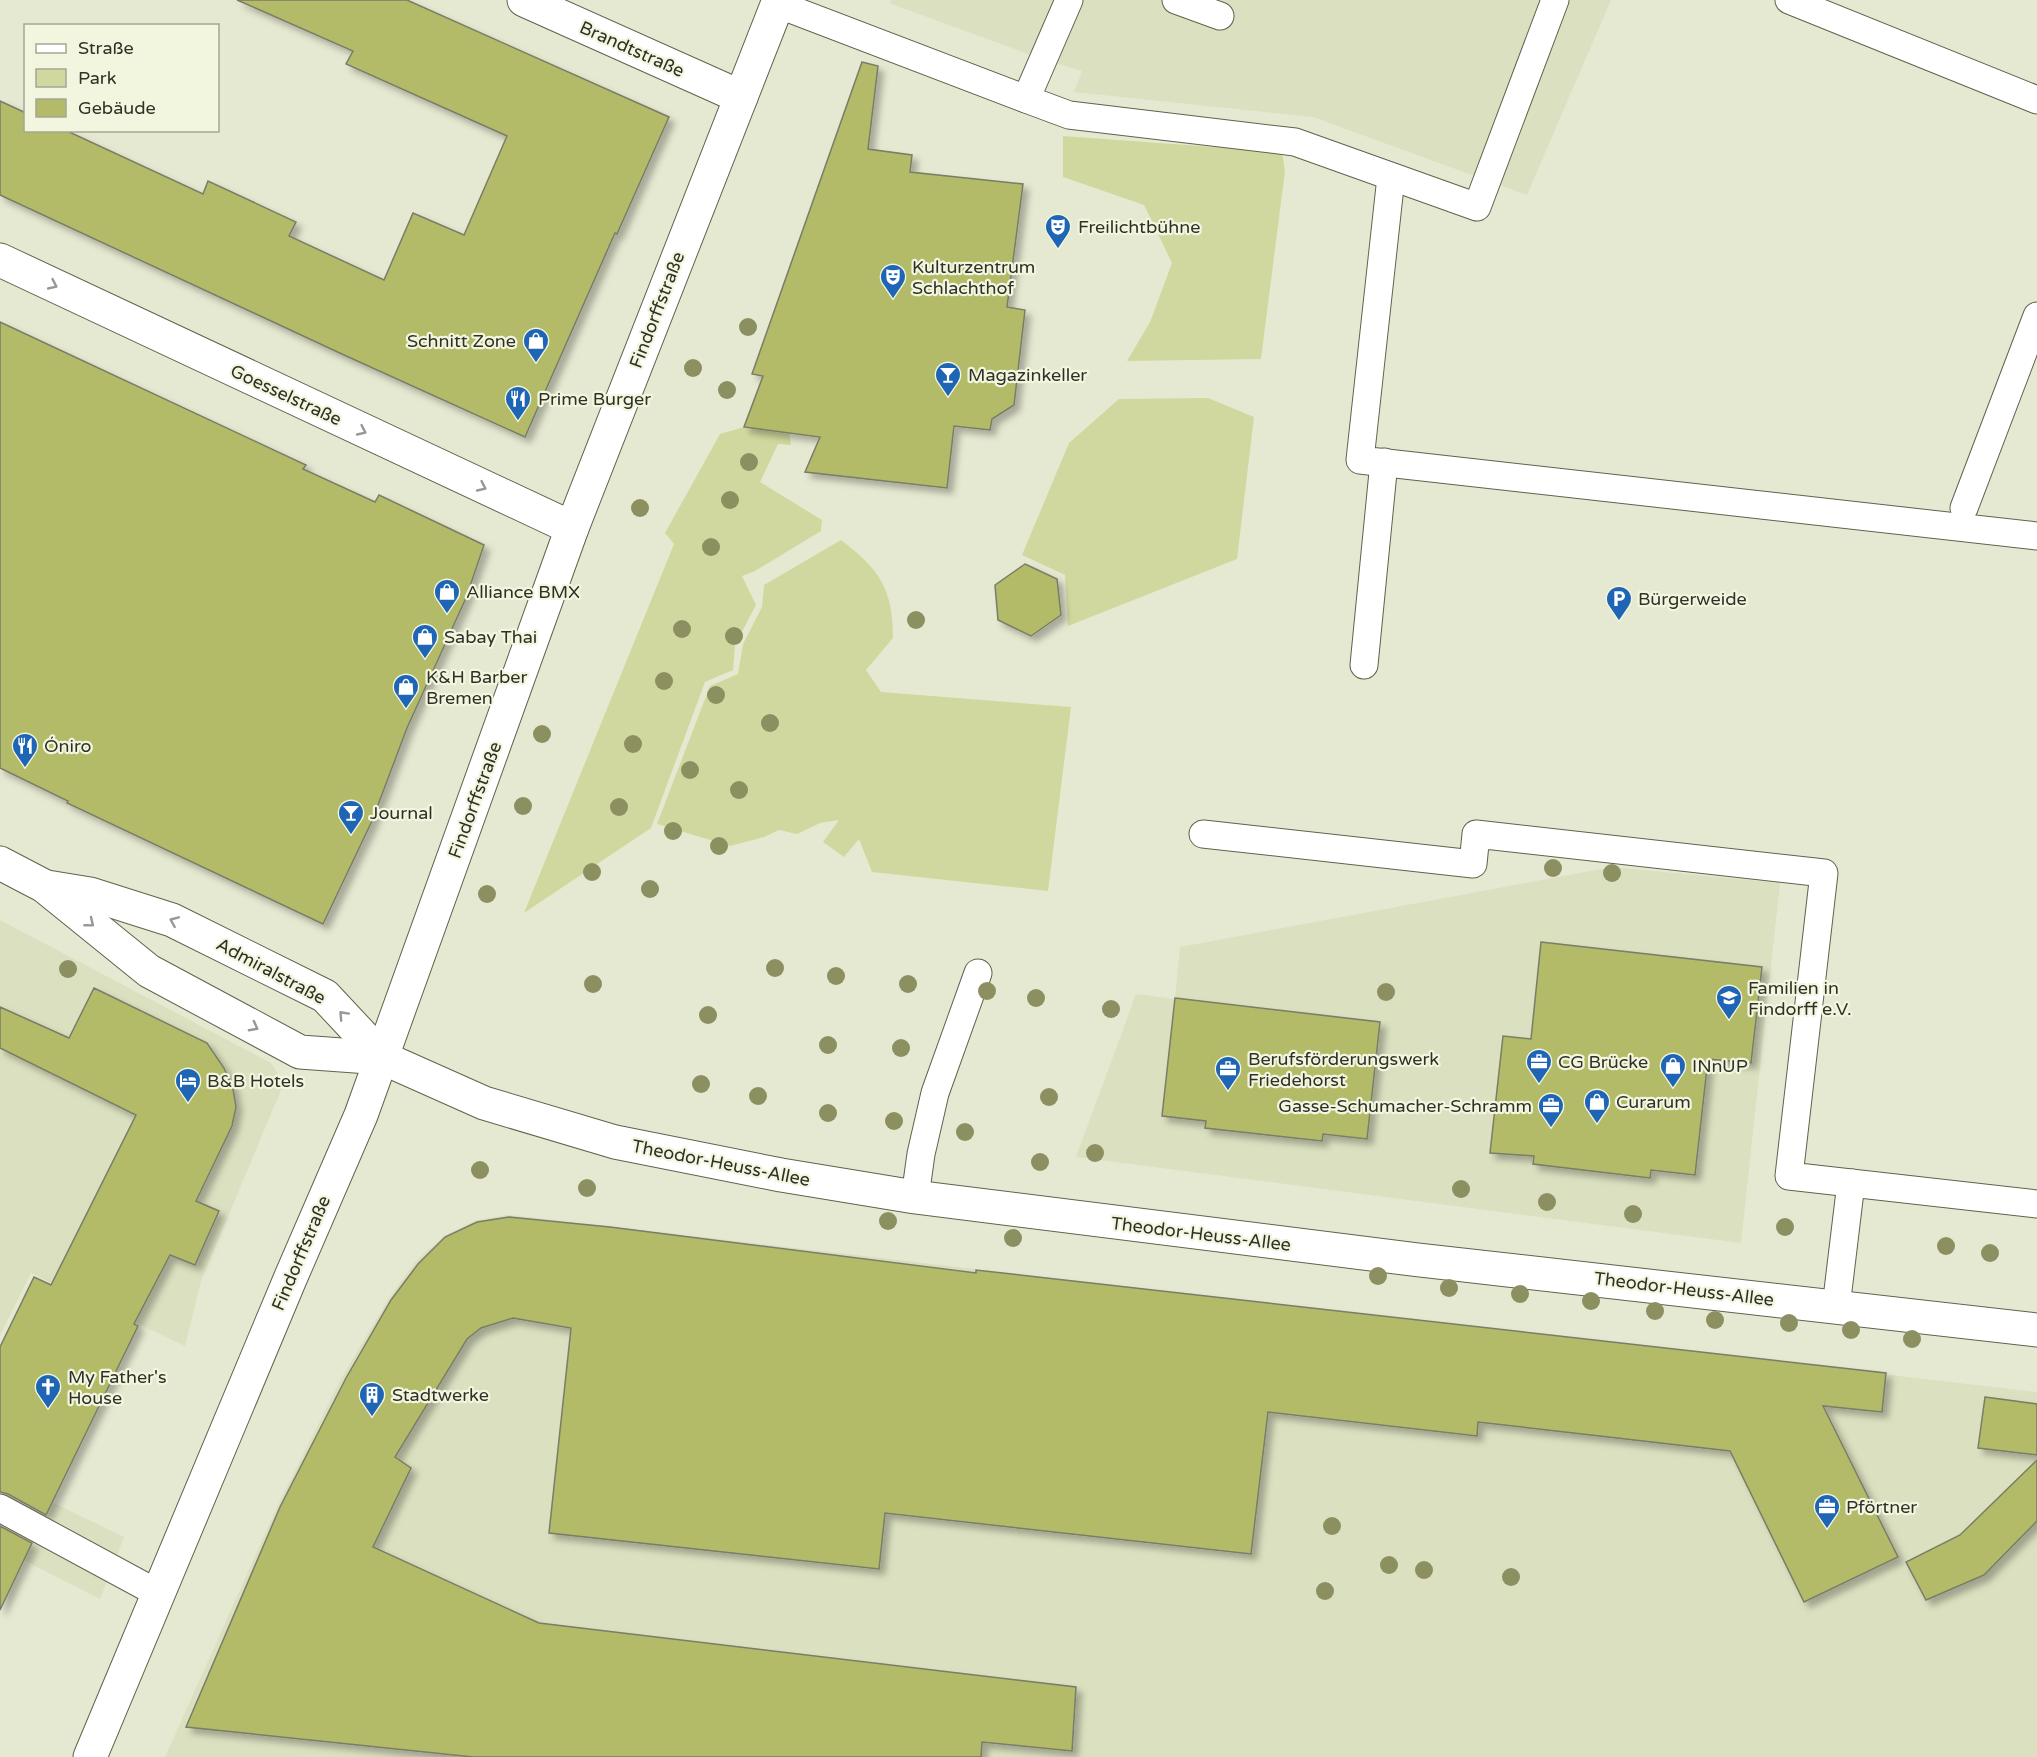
<svg xmlns="http://www.w3.org/2000/svg" width="2037" height="1757" font-family="'Varela Round',sans-serif">
<style>
.built{fill:#dbe0c0}
.green{fill:#d1d89f}
.building{fill:#b3ba68;stroke:#7a7d67;stroke-width:1.5;filter:url(#shadow)}
.lines{fill:none;stroke-linecap:round;stroke-linejoin:round}
.service-casing{stroke:#60624d;stroke-width:29}
.minor-casing{stroke:#60624d;stroke-width:35}
.tertiary-casing{stroke:#60624d;stroke-width:35}
.service{stroke:#fff;stroke-width:27}
.minor{stroke:#fff;stroke-width:33}
.tertiary{stroke:#fff;stroke-width:33}
.tree{fill:#8c9061}
.oneway{stroke:#979893}
.labels{text-anchor:middle;stroke-width:4.5;stroke-linejoin:round;paint-order:stroke}
.street-label{font-size:18px;fill:#2f3027;stroke:#f3f6de}
.poi-label{font-size:18px;fill:#2f3027;stroke:#f3f6de;text-anchor:start}
</style>
<defs>
<filter id="shadow"><feDropShadow dx="5.5" dy="5.5" stdDeviation="3" flood-color="#0004"/></filter>
</defs>
<rect width="100%" height="100%" fill="#e6e9d1"/>
<!-- built -->
<g class="built">
<path d="M891,0H1611L1527,195L1313,117L1074,92L1082,71L1042,59L889,3Z"/>
<path d="M1612,867L1780,883L1741,1243L1076,1157L1136,994L1175,999L1180,947Z"/>
<path d="M0,920L271,1063L284,1083L201,1281L185,1346L31,1273L0,1335Z"/>
<path d="M509,1215L2037,1392V1757H165L278,1505L341,1379L389,1298L415,1262L444,1236L476,1220Z"/>
<path d="M0,1477L124,1537L100,1599L0,1548Z"/>
</g>
<!-- green -->
<g class="green">
<path d="M1063,136L1282,152L1285,171L1261,359L1127,361L1150,322L1172,263L1144,205L1063,177Z"/>
<path d="M1208,398L1254,417L1237,559L1068,626L1065,575L1022,555L1069,443L1119,399Z"/>
<path d="M744,427L789,433L791,445L778,444L760,482L822,520L821,531L755,571L742,576L756,605L735,645L733,670L705,682L651,828L524,913L674,544L665,533L720,434Z"/>
<path d="M841,540C879,569 893,588 893,638L866,670L881,692L1071,707L1048,891L872,872L859,839L844,857L823,842L839,820L820,823L797,834L779,830L764,837L730,846L657,824L710,686L738,674L743,644L762,607L764,585Z"/>
</g>
<!-- building -->
<g class="building">
<path d="M237,0H407L669,117L617,234L615,233L525,437L344,355L0,195V101L26,113V130H65L203,194L208,181L296,222L289,236L384,280L413,213L464,235L507,136L346,64L353,51Z"/>
<path d="M862,62L878,66L868,149L912,155L910,172L1023,184L1007,307L1025,310L1014,405L992,419L990,430L954,426L947,488L805,472L820,437L744,427L763,376L752,374Z"/>
<path d="M0,322L306,465L303,469L375,502L379,495L484,545L466,598L407,728L372,821L323,924L67,803L68,801L0,768Z"/>
<path d="M1025,564L1057,579L1061,615L1031,636L998,620L995,585Z"/>
<path d="M1541,942L1762,967L1751,1063L1708,1059L1695,1175L1651,1170L1650,1178L1533,1164L1534,1156L1490,1153L1503,1036L1531,1039Z"/>
<path d="M94,988L207,1043L224,1068L233,1089L236,1107L232,1126L196,1201L219,1211L195,1265L170,1255L134,1324L138,1326L46,1515L8,1494L0,1492V1347L34,1277L51,1285L136,1115L0,1048V1007L69,1038Z"/>
<path d="M1175,998L1380,1022L1367,1139L1323,1134L1322,1141L1205,1128L1206,1121L1162,1116Z"/>
<path d="M509,1217L610,1227L976,1273V1270L1886,1373L1882,1412L1823,1406L1898,1557L1804,1602L1730,1451L1478,1422L1477,1436L1268,1412L1251,1554L885,1513L879,1569L549,1533L571,1328L513,1318L481,1328L467,1339L395,1457L411,1468L373,1547L539,1623L1076,1687L1072,1751L982,1742L981,1757H473L186,1727L280,1507L346,1378L391,1300L418,1264L445,1237L477,1222Z"/>
<path d="M1985,1397L2037,1404V1455L1978,1448Z"/>
<path d="M2037,1460V1521L1984,1575L1926,1600L1906,1562L1960,1535Z"/>
<path d="M0,1526L32,1543L0,1610Z"/>
</g>
<g class="lines">
<defs>
<g id="service">
<path d="M1176,0L1220,16"/>
<path d="M1789,0L2037,100"/>
<path d="M777,4L1026,99L1069,0"/>
<path d="M1026,99L1069,115L1295,142L1477,207L1555,0"/>
<path d="M1391,177L1360,460L2037,536"/>
<path d="M1964,508L2037,316"/>
<path d="M1364,665L1384,462"/>
<path d="M1203,834L1473,864L1476,834L1824,873L1789,1176L2037,1204"/>
<path d="M915,1197L921,1154L935,1093L978,973"/>
<path d="M1836,1307L1851,1183"/>
<path d="M0,1508L159,1594"/>
</g>
<g id="minor">
<path d="M524,0L741,97"/>
<path d="M0,260L572,528"/>
</g>
<g id="tertiary">
<path d="M0,863L44,886L149,971L300,1052L383,1058L484,1103L615,1142L781,1175L915,1197L1419,1260L2037,1330"/>
<path d="M47,887L90,894L172,920L325,996L383,1058"/>
<path d="M90,1757L290,1279L361,1115L572,528L779,0"/>
</g>
</defs>
<!-- service casing -->
<use href="#service" class="service-casing"/>
<!-- minor casing -->
<use href="#minor" class="minor-casing"/>
<!-- tertiary casing -->
<use href="#tertiary" class="tertiary-casing"/>
<!-- service -->
<use href="#service" class="service"/>
<!-- minor -->
<use href="#minor" class="minor"/>
<!-- tertiary -->
<use href="#tertiary" class="tertiary"/>
</g>
<!-- trees -->
<g class="tree">
<circle cx="748" cy="327" r="9"/>
<circle cx="693" cy="368" r="9"/>
<circle cx="727" cy="390" r="9"/>
<circle cx="749" cy="462" r="9"/>
<circle cx="730" cy="500" r="9"/>
<circle cx="640" cy="508" r="9"/>
<circle cx="711" cy="547" r="9"/>
<circle cx="916" cy="620" r="9"/>
<circle cx="682" cy="629" r="9"/>
<circle cx="734" cy="636" r="9"/>
<circle cx="664" cy="681" r="9"/>
<circle cx="716" cy="695" r="9"/>
<circle cx="770" cy="723" r="9"/>
<circle cx="542" cy="734" r="9"/>
<circle cx="633" cy="744" r="9"/>
<circle cx="690" cy="770" r="9"/>
<circle cx="739" cy="790" r="9"/>
<circle cx="523" cy="806" r="9"/>
<circle cx="619" cy="807" r="9"/>
<circle cx="673" cy="831" r="9"/>
<circle cx="719" cy="846" r="9"/>
<circle cx="1553" cy="868" r="9"/>
<circle cx="592" cy="872" r="9"/>
<circle cx="1612" cy="873" r="9"/>
<circle cx="650" cy="889" r="9"/>
<circle cx="487" cy="894" r="9"/>
<circle cx="775" cy="968" r="9"/>
<circle cx="68" cy="969" r="9"/>
<circle cx="836" cy="976" r="9"/>
<circle cx="593" cy="984" r="9"/>
<circle cx="908" cy="984" r="9"/>
<circle cx="987" cy="991" r="9"/>
<circle cx="1386" cy="992" r="9"/>
<circle cx="1036" cy="998" r="9"/>
<circle cx="1111" cy="1009" r="9"/>
<circle cx="708" cy="1015" r="9"/>
<circle cx="828" cy="1045" r="9"/>
<circle cx="901" cy="1048" r="9"/>
<circle cx="701" cy="1084" r="9"/>
<circle cx="758" cy="1096" r="9"/>
<circle cx="1049" cy="1097" r="9"/>
<circle cx="828" cy="1113" r="9"/>
<circle cx="894" cy="1121" r="9"/>
<circle cx="965" cy="1132" r="9"/>
<circle cx="1095" cy="1153" r="9"/>
<circle cx="1040" cy="1162" r="9"/>
<circle cx="480" cy="1170" r="9"/>
<circle cx="587" cy="1188" r="9"/>
<circle cx="1461" cy="1189" r="9"/>
<circle cx="1547" cy="1202" r="9"/>
<circle cx="1633" cy="1214" r="9"/>
<circle cx="888" cy="1221" r="9"/>
<circle cx="1785" cy="1227" r="9"/>
<circle cx="1013" cy="1238" r="9"/>
<circle cx="1946" cy="1246" r="9"/>
<circle cx="1990" cy="1253" r="9"/>
<circle cx="1378" cy="1276" r="9"/>
<circle cx="1449" cy="1288" r="9"/>
<circle cx="1520" cy="1294" r="9"/>
<circle cx="1591" cy="1301" r="9"/>
<circle cx="1655" cy="1311" r="9"/>
<circle cx="1715" cy="1320" r="9"/>
<circle cx="1789" cy="1323" r="9"/>
<circle cx="1851" cy="1330" r="9"/>
<circle cx="1912" cy="1339" r="9"/>
<circle cx="1332" cy="1526" r="9"/>
<circle cx="1389" cy="1565" r="9"/>
<circle cx="1424" cy="1570" r="9"/>
<circle cx="1511" cy="1577" r="9"/>
<circle cx="1325" cy="1591" r="9"/>
</g>
<!-- one-way arrows -->
<defs><path id="oneway-chevron" d="M-2-3.5L2.5 0L-2 3.5" fill="none" stroke-width="1.6" stroke-linecap="round" stroke-linejoin="round" transform="scale(1.5)"/></defs>
<g class="oneway">
<use href="#oneway-chevron" transform="translate(53 285) rotate(25)"/>
<use href="#oneway-chevron" transform="translate(362 431) rotate(25)"/>
<use href="#oneway-chevron" transform="translate(482 487) rotate(25)"/>
<use href="#oneway-chevron" transform="translate(174 921) rotate(-157)"/>
<use href="#oneway-chevron" transform="translate(90 923) rotate(39)"/>
<use href="#oneway-chevron" transform="translate(343 1015) rotate(-133)"/>
<use href="#oneway-chevron" transform="translate(254 1027) rotate(28)"/>
</g>
<!-- icons -->
<defs>
<symbol id="theatre-pin" viewBox="-11 -11 22 30"><path d="M0 17L-7.5 6A9.5 9.5 0 1 1 7.5 6Z" fill="#1f65b5" stroke="#f3f6de"/><path d="M-5-5.5Q0-4 5-5.5V0Q5 5 0 6Q-5 5-5 0ZM-3.3-2.5H-1v1.5H-3.3ZM1-2.5H3.3v1.5H1ZM-2.8 1Q0 5.5 2.8 1Z" fill="#fff"/></symbol>
<symbol id="shop-pin" viewBox="-11 -11 22 30"><path d="M0 17L-7.5 6A9.5 9.5 0 1 1 7.5 6Z" fill="#1f65b5" stroke="#f3f6de"/><path d="M-5-2.5h2.3a2.7 3.5 0 0 1 5.4 0H5L5.5 6h-11ZM-1.5-2.5h3a1.5 2.3 0 0 0-3 0Z" fill="#fff"/></symbol>
<symbol id="bar-pin" viewBox="-11 -11 22 30"><path d="M0 17L-7.5 6A9.5 9.5 0 1 1 7.5 6Z" fill="#1f65b5" stroke="#f3f6de"/><path d="M-6-5H6L.8 .8V4.5H3.5V6h-7V4.5H-.8V.8Z" fill="#fff"/></symbol>
<symbol id="restaurant-pin" viewBox="-11 -11 22 30"><path d="M0 17L-7.5 6A9.5 9.5 0 1 1 7.5 6Z" fill="#1f65b5" stroke="#f3f6de"/><path d="M-5-6h1v4h1v-4h1v4h1v-4h1v5L-1.5 .5V6h-2V.5L-5-1ZM5-6V6H3V1.5H1.5Q1.5-4 5-6Z" fill="#fff"/></symbol>
<symbol id="parking-pin" viewBox="-11 -11 22 30"><path d="M0 17L-7.5 6A9.5 9.5 0 1 1 7.5 6Z" fill="#1f65b5" stroke="#f3f6de"/><path d="M-3.5-5.5H1a3.5 3.5 0 0 1 0 7H-1V5.5H-3.5ZM-1-3.4V-.6H.8a1.4 1.4 0 0 0 0-2.8Z" fill="#fff"/></symbol>
<symbol id="school-pin" viewBox="-11 -11 22 30"><path d="M0 17L-7.5 6A9.5 9.5 0 1 1 7.5 6Z" fill="#1f65b5" stroke="#f3f6de"/><path d="M0-5L7-2L0 1L-7-2ZM-4 1L0 2.5L4 1V4Q0 6-4 4Z" fill="#fff"/></symbol>
<symbol id="office-pin" viewBox="-11 -11 22 30"><path d="M0 17L-7.5 6A9.5 9.5 0 1 1 7.5 6Z" fill="#1f65b5" stroke="#f3f6de"/><path d="M-6-3h4V-5.5h4V-3h4V5H-6ZM-1-4.5V-3h2v-1.5ZM-6 0V1H6V0Z" fill="#fff"/></symbol>
<symbol id="hotel-pin" viewBox="-11 -11 22 30"><path d="M0 17L-7.5 6A9.5 9.5 0 1 1 7.5 6Z" fill="#1f65b5" stroke="#f3f6de"/><path d="M-6-4.5h1.5V1H6V5H4.5V3h-9V5H-6ZM-4 0a1.8 1.8 0 1 1 3.6 0ZM.5 0V-2.5h3Q6-2.5 6 0Z" fill="#fff"/></symbol>
<symbol id="church-pin" viewBox="-11 -11 22 30"><path d="M0 17L-7.5 6A9.5 9.5 0 1 1 7.5 6Z" fill="#1f65b5" stroke="#f3f6de"/><path d="M-1.2-6h2.4v3.5h3.3v2.4h-3.3V6h-2.4V-.1h-3.3v-2.4h3.3Z" fill="#fff"/></symbol>
<symbol id="building-pin" viewBox="-11 -11 22 30"><path d="M0 17L-7.5 6A9.5 9.5 0 1 1 7.5 6Z" fill="#1f65b5" stroke="#f3f6de"/><path d="M-4-6H4V6H1V3H-1V6H-4ZM-2.5-4.3h1.7v1.8h-1.7ZM.8-4.3h1.7v1.8H.8ZM-2.5-1h1.7V.8h-1.7ZM.8-1h1.7V.8H.8Z" fill="#fff"/></symbol>
</defs>
<g fill-rule="evenodd">
<use href="#theatre-pin" x="1043" y="212" width="30" height="40"/>
<use href="#theatre-pin" x="878" y="262" width="30" height="40"/>
<use href="#shop-pin" x="521" y="326" width="30" height="40"/>
<use href="#bar-pin" x="933" y="360" width="30" height="40"/>
<use href="#restaurant-pin" x="503" y="384" width="30" height="40"/>
<use href="#shop-pin" x="432" y="577" width="30" height="40"/>
<use href="#parking-pin" x="1604" y="584" width="30" height="40"/>
<use href="#shop-pin" x="410" y="622" width="30" height="40"/>
<use href="#shop-pin" x="391" y="672" width="30" height="40"/>
<use href="#restaurant-pin" x="10" y="731" width="30" height="40"/>
<use href="#bar-pin" x="336" y="798" width="30" height="40"/>
<use href="#school-pin" x="1714" y="983" width="30" height="40"/>
<use href="#office-pin" x="1524" y="1047" width="30" height="40"/>
<use href="#shop-pin" x="1658" y="1051" width="30" height="40"/>
<use href="#office-pin" x="1213" y="1054" width="30" height="40"/>
<use href="#hotel-pin" x="173" y="1066" width="30" height="40"/>
<use href="#shop-pin" x="1582" y="1087" width="30" height="40"/>
<use href="#office-pin" x="1536" y="1091" width="30" height="40"/>
<use href="#church-pin" x="33" y="1372" width="30" height="40"/>
<use href="#building-pin" x="357" y="1380" width="30" height="40"/>
<use href="#office-pin" x="1812" y="1492" width="30" height="40"/>
</g>
<g class="labels">
<!-- street labels -->
<g class="street-label">
<text transform="translate(632 49) rotate(24)" y="6">Brandtstraße</text>
<text transform="translate(657 310) rotate(-69)" y="6">Findorffstraße</text>
<text transform="translate(286 395) rotate(25)" y="6">Goesselstraße</text>
<text transform="translate(475 800) rotate(-70)" y="6">Findorffstraße</text>
<text transform="translate(271 971) rotate(28)" y="6">Admiralstraße</text>
<text transform="translate(721 1163) rotate(11)" y="6">Theodor-Heuss-Allee</text>
<text transform="translate(1201 1234) rotate(7)" y="6">Theodor-Heuss-Allee</text>
<text transform="translate(301 1253) rotate(-67)" y="6">Findorffstraße</text>
<text transform="translate(1684 1289) rotate(7)" y="6">Theodor-Heuss-Allee</text>
</g>
<!-- poi labels -->
<g class="poi-label">
<text x="1078" y="233">Freilichtbühne</text>
<text x="912" y="273">Kulturzentrum<tspan x="912" dy="21">Schlachthof</tspan></text>
<text x="516" y="347" text-anchor="end">Schnitt Zone</text>
<text x="968" y="381">Magazinkeller</text>
<text x="538" y="405">Prime Burger</text>
<text x="466" y="598">Alliance BMX</text>
<text x="1638" y="605">Bürgerweide</text>
<text x="444" y="643">Sabay Thai</text>
<text x="426" y="683">K&amp;H Barber<tspan x="426" dy="21">Bremen</tspan></text>
<text x="44" y="752">Óniro</text>
<text x="370" y="819">Journal</text>
<text x="1748" y="994">Familien in<tspan x="1748" dy="21">Findorff e.V.</tspan></text>
<text x="1248" y="1065">Berufsförderungswerk<tspan x="1248" dy="21">Friedehorst</tspan></text>
<text x="1558" y="1068">CG Brücke</text>
<text x="1692" y="1072">INnUP</text>
<text x="207" y="1087">B&amp;B Hotels</text>
<text x="1616" y="1108">Curarum</text>
<text x="1532" y="1112" text-anchor="end">Gasse-Schumacher-Schramm</text>
<text x="68" y="1383">My Father's<tspan x="68" dy="21">House</tspan></text>
<text x="392" y="1401">Stadtwerke</text>
<text x="1846" y="1513">Pförtner</text>
</g>
</g>
<!-- legend -->
<rect x="24" y="24" width="195" height="108" fill="#f3f6de" stroke="#a5a795" stroke-width="1.5"/>
<rect x="36" y="44" width="30" height="9" fill="#ffffff" stroke="#a5a795" stroke-width="1.5"/>
<text x="78" y="54" font-size="18" fill="#2f3027">Straße</text>
<rect x="36" y="69" width="30" height="18" fill="#d1d89f" stroke="#a5a795" stroke-width="1.5"/>
<text x="78" y="84" font-size="18" fill="#2f3027">Park</text>
<rect x="36" y="99" width="30" height="18" fill="#b3ba68" stroke="#a5a795" stroke-width="1.5"/>
<text x="78" y="114" font-size="18" fill="#2f3027">Gebäude</text>
</svg>
